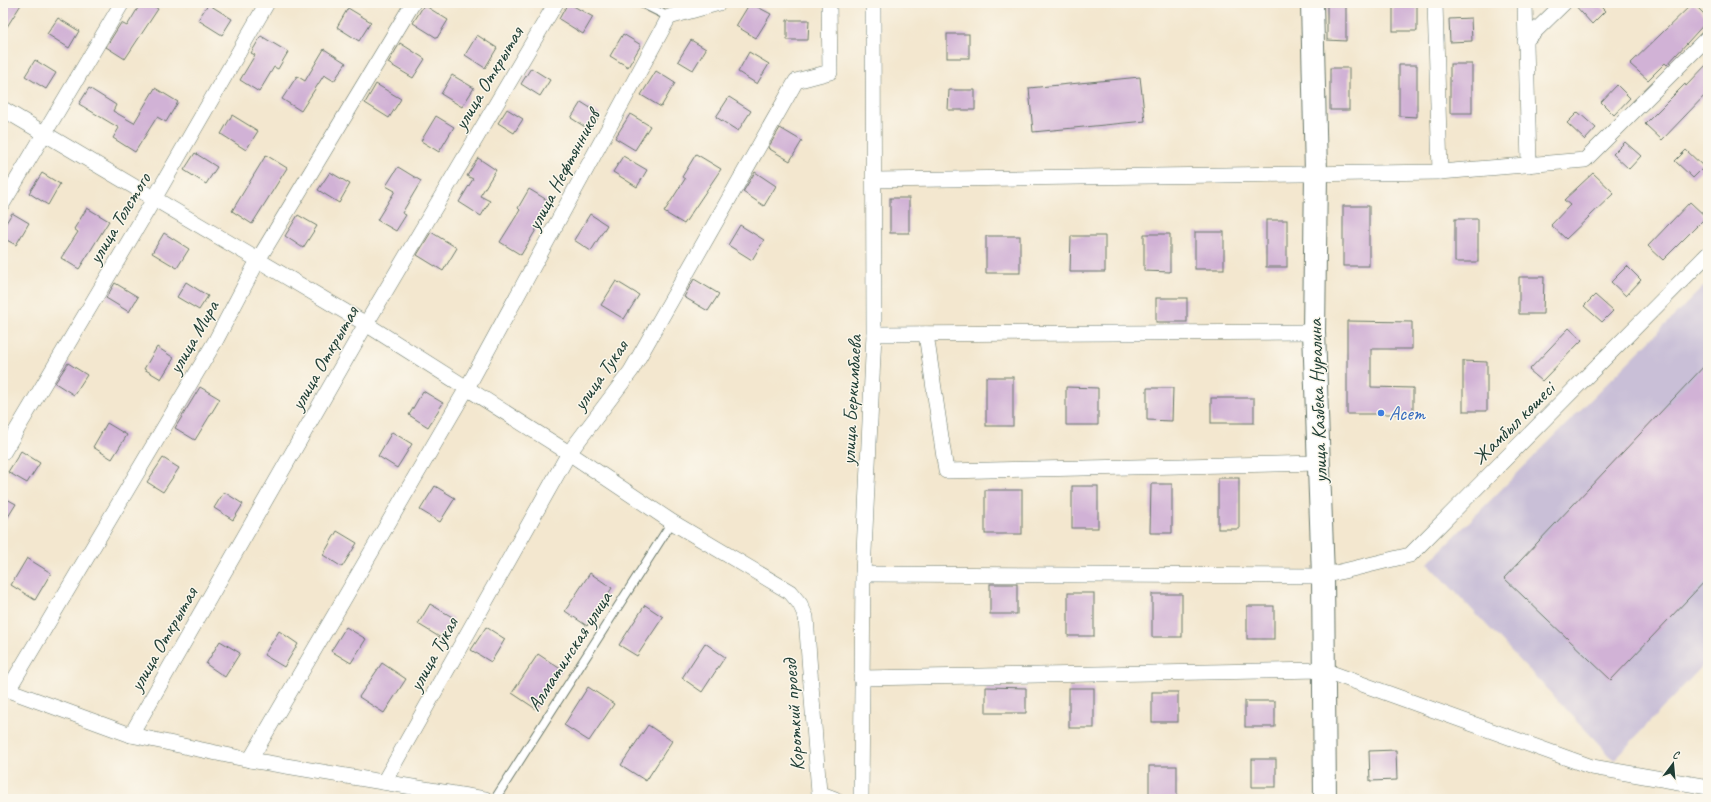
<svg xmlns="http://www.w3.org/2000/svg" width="1711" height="802" font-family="Caveat,sans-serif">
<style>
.industrial{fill:#c9bfd7}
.building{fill:#d1b2d6}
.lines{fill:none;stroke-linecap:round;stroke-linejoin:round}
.lane-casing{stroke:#69786a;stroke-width:10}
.street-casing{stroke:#69786a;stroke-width:16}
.secondary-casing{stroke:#69786a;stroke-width:24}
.lane{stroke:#fff;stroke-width:8}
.street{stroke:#fff;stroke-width:15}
.secondary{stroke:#fff;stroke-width:22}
.shop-dot{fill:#3f7fe0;stroke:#fbf7ec;stroke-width:1.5}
.labels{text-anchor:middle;stroke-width:3;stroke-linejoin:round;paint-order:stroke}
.street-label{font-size:20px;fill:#1f3d34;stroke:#fbf7ec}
.shop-label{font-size:20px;fill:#366cbe;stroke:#fbf7ec;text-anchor:start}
</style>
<rect width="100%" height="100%" fill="#fbf7ec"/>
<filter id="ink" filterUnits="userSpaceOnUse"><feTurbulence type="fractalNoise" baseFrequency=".025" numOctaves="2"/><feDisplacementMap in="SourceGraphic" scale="8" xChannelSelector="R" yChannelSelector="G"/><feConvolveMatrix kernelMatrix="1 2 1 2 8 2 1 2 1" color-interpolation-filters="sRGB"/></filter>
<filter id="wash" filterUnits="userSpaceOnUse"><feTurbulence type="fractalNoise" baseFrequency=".012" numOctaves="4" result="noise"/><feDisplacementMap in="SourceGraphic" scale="16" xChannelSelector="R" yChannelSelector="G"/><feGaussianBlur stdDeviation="0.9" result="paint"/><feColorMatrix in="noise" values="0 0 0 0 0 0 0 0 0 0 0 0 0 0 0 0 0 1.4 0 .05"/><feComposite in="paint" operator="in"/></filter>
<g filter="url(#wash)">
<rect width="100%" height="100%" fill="#f3e7cf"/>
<!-- industrial -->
<path class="industrial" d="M1708,282V660L1614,760L1428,563Z"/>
<g id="blocks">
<!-- building -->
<g class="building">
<path d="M3,3H22L3,33Z"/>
<path d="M141,3H149L158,9L125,59L106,47L121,23L127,26Z"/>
<path d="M568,3L593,17L583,34L559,19Z"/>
<path d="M750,3L771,14L756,38L736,26Z"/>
<path d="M1327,3H1346V41L1327,40Z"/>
<rect x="1393" y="3" width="24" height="28"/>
<path d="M1573,3H1597L1605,11L1592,24Z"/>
<path d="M1693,3L1708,18V20L1667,65L1665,63L1648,80L1630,64Z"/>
<path d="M208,4L232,19L222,35L198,20Z"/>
<path d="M424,5L448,20L437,38L413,23Z"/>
<path d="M348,8L371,22L359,41L337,27Z"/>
<path d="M58,18L79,31L69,48L47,34Z"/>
<path d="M1471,18L1472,41L1450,42L1449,19Z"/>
<path d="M787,20H809L808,40H787Z"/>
<path d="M623,34L641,45L628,67L610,56Z"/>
<rect x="947" y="34" width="22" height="24"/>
<path d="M477,35L497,48L485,68L465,55Z"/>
<path d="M261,36L288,52L278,69L274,67L259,92L240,80L255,55L251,53Z"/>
<path d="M691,40L706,49L693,70L678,61Z"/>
<path d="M400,43L425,59L413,78L388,63Z"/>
<path d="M324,49L346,63L334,81L324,75L301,111L282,99L297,76L305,81Z"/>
<path d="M749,52L769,64L757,84L738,72Z"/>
<path d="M35,60L56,73L46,89L25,76Z"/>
<path d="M1708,63V92L1662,140L1645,124L1685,84L1686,86Z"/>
<rect x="1450" y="64" width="22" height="49"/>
<path d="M1399,65H1417V117L1399,116Z"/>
<path d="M531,68L550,80L540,96L521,84Z"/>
<rect x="1330" y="68" width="19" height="42"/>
<path d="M656,71L675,83L661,107L641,95Z"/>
<path d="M452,75L474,88L462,107L441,94Z"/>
<path d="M1140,77L1145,121L1033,132L1029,88Z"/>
<path d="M376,84L401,99L389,118L365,103Z"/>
<path d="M1617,85L1630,98L1614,115L1601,102Z"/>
<path d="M89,88L116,105L113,111L134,123L155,88L178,102L166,122L157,117L135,152L113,138L119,128L79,104Z"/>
<path d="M949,90H975V110H948Z"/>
<path d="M729,97L751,111L738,131L716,117Z"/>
<path d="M581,102L600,114L590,130L571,118Z"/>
<path d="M507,109L523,119L514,133L498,123Z"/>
<path d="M1578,112L1596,128L1585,140L1567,123Z"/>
<path d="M630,114L650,126L635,150L615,138Z"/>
<path d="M232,115L258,131L246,150L221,134Z"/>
<path d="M436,116L454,127L439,152L421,141Z"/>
<path d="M780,128L802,141L790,161L768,148Z"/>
<path d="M1625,142L1641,156L1629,169L1613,154Z"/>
<path d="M1686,150L1704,167L1693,178L1675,161Z"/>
<path d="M195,153L217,167L206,184L184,170Z"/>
<path d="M696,154L721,169L684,224L664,212L685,179L682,177Z"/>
<path d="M266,155L287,168L252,224L232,211Z"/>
<path d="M623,156L647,170L637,187L613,172Z"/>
<path d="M478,158L496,170L480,196L490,201L481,216L459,202L473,179L467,176Z"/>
<path d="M398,167L421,181L402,213L406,215L396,231L377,220L395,191L386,186Z"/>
<path d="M330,172L350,184L339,203L318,190Z"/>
<path d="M755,172L776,186L764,206L743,192Z"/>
<path d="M42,173L60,184L48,205L29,193Z"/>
<path d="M1593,173L1614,193L1566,239L1551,225L1570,205L1564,200Z"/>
<path d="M529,189L552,203L521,255L500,242L520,210L518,208Z"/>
<rect x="890" y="198" width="19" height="35"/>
<path d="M1690,202L1706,217L1663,260L1648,246Z"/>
<rect x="1343" y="206" width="26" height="60"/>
<path d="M87,208L109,221L79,269L61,258L78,232L74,229Z"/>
<path d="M12,213L29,223L16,245L3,238V228Z"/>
<path d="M590,214L607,225L591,251L574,240Z"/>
<path d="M298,215L317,226L303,248L285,236Z"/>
<rect x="1455" y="219" width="23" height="43"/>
<rect x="1266" y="220" width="21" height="47"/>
<path d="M740,225L764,240L752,260L728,245Z"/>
<path d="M431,232L457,248L443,271L417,255Z"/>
<rect x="1195" y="232" width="29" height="37"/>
<path d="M164,233L189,249L177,268L152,253Z"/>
<path d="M1144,234H1170V272L1144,271Z"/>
<rect x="986" y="236" width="34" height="37"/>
<path d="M1071,236H1105V272H1070Z"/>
<path d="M1627,266L1641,280L1626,296L1611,282Z"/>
<path d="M1519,277H1544L1543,314H1519Z"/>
<path d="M694,279L719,294L708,311L684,297Z"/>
<path d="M616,281L639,295L624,319L601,305Z"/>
<path d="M186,282L208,296L199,310L177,297Z"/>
<path d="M115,283L138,297L129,312L106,298Z"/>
<path d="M1595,295L1613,311L1602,322L1584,306Z"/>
<rect x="1156" y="298" width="31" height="24"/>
<path d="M1347,321L1412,322V349H1371V387L1413,388V414H1347Z"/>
<path d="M1569,328L1582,340L1542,381L1529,370Z"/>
<path d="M157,347L174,358L161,379L144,369Z"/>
<path d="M1463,361L1487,362V411H1463Z"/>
<path d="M1708,362V578L1611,680L1504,578Z"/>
<path d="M68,363L87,375L74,395L55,383Z"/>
<rect x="986" y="377" width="27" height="49"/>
<path d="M200,387L220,399L195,440L175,428Z"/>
<path d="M1066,387L1098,388V425H1066Z"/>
<path d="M1147,388H1173L1172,421L1147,420Z"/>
<path d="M423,391L443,403L428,427L409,415Z"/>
<rect x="1211" y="398" width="43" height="25"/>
<path d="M107,423L127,435L112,459L93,447Z"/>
<path d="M392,432L412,444L397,468L378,456Z"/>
<path d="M21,451L40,463L27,483L8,472Z"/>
<path d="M163,458L179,468L163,492L147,482Z"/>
<rect x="1218" y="478" width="21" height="51"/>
<path d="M1151,484H1172V533H1150Z"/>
<path d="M435,486L455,498L440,522L420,510Z"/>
<rect x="1072" y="486" width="26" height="42"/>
<rect x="985" y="490" width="37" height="44"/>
<path d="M224,492L243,504L233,520L214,508Z"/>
<path d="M3,497L16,504L3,525Z"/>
<path d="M337,531L357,543L342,567L323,555Z"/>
<path d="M27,558L51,573L35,600L11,585Z"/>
<path d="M590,573L612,588L587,626L565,611Z"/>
<rect x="990" y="584" width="27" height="30"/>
<rect x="1068" y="593" width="26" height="43"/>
<rect x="1152" y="594" width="30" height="43"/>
<path d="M430,604L454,618L441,638L418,624Z"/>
<path d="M645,605L663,617L637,656L619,645Z"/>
<rect x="1247" y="606" width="27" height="33"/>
<path d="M346,627L366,639L351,663L331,651Z"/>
<path d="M486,627L505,639L491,662L471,650Z"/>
<path d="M279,631L298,644L284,667L264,655Z"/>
<path d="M220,641L240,653L225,677L206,664Z"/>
<path d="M705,643L725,657L702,692L682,678Z"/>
<path d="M538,654L562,670L536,709L512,693Z"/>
<path d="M382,663L406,679L384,713L359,697Z"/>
<path d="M588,687L614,704L589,741L564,725Z"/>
<path d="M986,687L1026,688V713H986Z"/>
<rect x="1069" y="688" width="25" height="40"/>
<rect x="1152" y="692" width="26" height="30"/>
<rect x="1245" y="701" width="30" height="26"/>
<path d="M648,725L672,741L646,781L621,765Z"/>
<path d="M1396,750L1397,780L1370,781L1369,751Z"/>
<rect x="1252" y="759" width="24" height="28"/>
<rect x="1149" y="766" width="28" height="33"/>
</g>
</g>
</g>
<g filter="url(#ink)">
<use href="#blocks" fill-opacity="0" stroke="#69786a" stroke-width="1"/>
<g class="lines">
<defs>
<g id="lane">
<path d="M641,3L669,17"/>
<path d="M495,799L672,522"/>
</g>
<g id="street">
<path d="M413,3L258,260L216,340L8,690L131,735L250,760L485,799"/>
<path d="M1435,3L1440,172"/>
<path d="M1525,3L1529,165"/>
<path d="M1525,41L1564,3"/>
<path d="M3,109L366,324L569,453L672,522L790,592L800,604L806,617L819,793L835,799"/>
<path d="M874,180L1440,172L1585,160L1708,37"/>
<path d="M3,203L122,3"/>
<path d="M874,334L1314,332"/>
<path d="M926,334L946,471L1319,463"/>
<path d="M3,453L154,199L267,3"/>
<path d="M863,574L1323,576L1410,555L1708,254"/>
<path d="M861,678L1323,670L1592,767L1708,787"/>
<path d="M131,735L366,324L556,3"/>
<path d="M250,760L467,388L669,17L719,3"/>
<path d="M384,782L569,453L631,371L796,81L830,72L829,3"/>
<path d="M861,799L863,574L874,334L873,3"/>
</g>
<path id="secondary" d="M1312,3L1316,173L1314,332L1323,576L1325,799"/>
</defs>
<!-- lane casing -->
<use href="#lane" class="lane-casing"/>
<!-- street casing -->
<use href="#street" class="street-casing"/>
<!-- secondary casing -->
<use href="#secondary" class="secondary-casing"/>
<!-- lane -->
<use href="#lane" class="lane"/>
<!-- street -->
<use href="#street" class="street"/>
<!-- secondary -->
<use href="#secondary" class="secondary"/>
</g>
</g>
<!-- markers -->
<circle class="shop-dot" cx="1381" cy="413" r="4"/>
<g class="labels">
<!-- street labels -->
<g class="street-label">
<text transform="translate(488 78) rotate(-59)" y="7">улица Открытая</text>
<text transform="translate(563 170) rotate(-62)" y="7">улица Нефтянников</text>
<text transform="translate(119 218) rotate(-59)" y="7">улица Толстого</text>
<text transform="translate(193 337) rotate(-60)" y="7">улица Мира</text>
<text transform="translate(324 358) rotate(-60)" y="7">улица Открытая</text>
<text transform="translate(600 375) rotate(-55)" y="7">улица Тукая</text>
<text transform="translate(851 400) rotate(-87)" y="7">улица Беркимбаева</text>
<text transform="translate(1317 401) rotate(-92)" y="7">улица Казбека Нуралина</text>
<text transform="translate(1513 423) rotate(-45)" y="7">Жамбыл көшесі</text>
<text transform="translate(163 639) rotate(-60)" y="7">улица Открытая</text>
<text transform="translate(569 651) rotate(-57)" y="7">Алматинская улица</text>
<text transform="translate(433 654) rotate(-61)" y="7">улица Тукая</text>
<text transform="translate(793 715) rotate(-94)" y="7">Короткий проезд</text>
</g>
<!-- shop labels -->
<g class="shop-label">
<text x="1389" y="420">Асет</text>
</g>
</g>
<!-- margin -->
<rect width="1711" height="802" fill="none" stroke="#fbf7ec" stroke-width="16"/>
<!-- north arrow -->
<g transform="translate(1673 764) rotate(16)" stroke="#fbf7ec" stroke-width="3" paint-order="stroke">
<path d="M0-3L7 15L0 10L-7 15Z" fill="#1f3d34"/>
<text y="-6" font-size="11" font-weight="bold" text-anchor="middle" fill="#1f3d34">С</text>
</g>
</svg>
